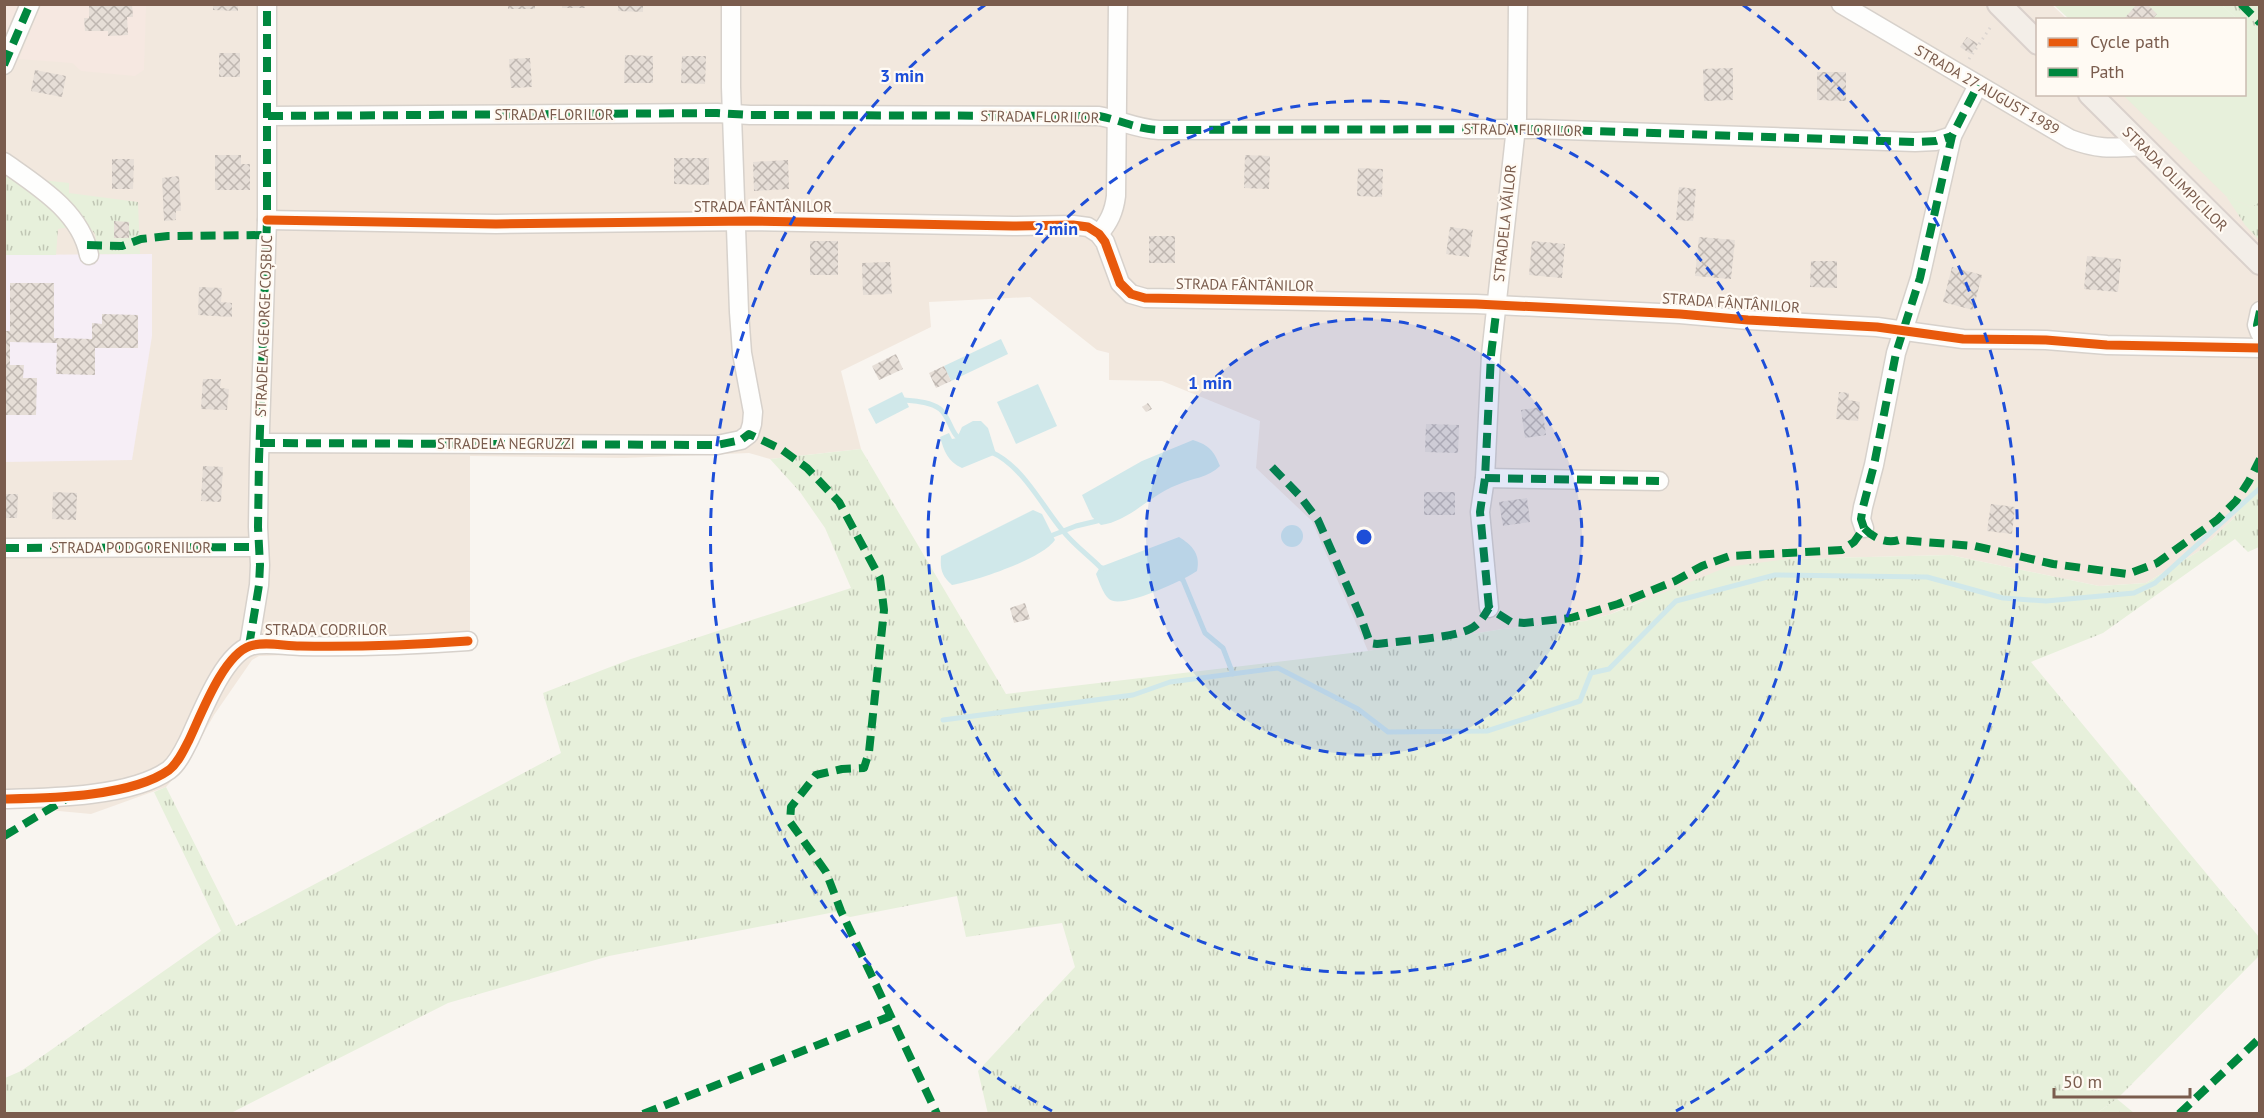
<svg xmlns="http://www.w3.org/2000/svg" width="2264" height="1118" font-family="'PT Sans',sans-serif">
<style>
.residential{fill:#f2e8de}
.commercial{fill:#f6e8e1}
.education{fill:#f6eef6}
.grass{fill:url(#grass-tufts)}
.forest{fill:url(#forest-firs)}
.park{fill:#e7f0db}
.water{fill:#d0e8ea}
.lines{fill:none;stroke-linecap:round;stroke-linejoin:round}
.stream{stroke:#d0e8ea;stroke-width:5}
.building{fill:url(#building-cross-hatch)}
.minor-casing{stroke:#d7d1cb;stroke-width:21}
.major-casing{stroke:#dad1cc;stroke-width:26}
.path{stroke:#dcd5d0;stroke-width:3;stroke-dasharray:1.5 4.5;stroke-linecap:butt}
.minor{stroke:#fefefd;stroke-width:18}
.major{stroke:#f3eee8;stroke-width:22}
.quiet{stroke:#00873e;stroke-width:8;stroke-dasharray:15 8;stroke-linecap:butt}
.cycleway-casing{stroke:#fffaf3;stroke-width:13}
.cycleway{stroke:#e8590c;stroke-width:9}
.ring{fill:none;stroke:#1d4ed8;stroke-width:3;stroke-dasharray:10 8}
.labels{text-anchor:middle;stroke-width:4.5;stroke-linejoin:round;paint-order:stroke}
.street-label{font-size:15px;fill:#7a5c4d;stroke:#fffaf3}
.centre{fill:#1d4ed8;stroke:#fffaf3;stroke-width:3}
.ring-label{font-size:18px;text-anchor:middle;font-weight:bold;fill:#1d4ed8;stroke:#fffaf3;stroke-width:4.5;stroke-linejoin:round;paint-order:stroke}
</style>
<defs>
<pattern id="grass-tufts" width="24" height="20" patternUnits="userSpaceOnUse" patternTransform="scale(1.5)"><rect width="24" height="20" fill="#e7f0db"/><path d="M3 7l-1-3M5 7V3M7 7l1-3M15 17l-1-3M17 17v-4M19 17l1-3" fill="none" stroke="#c0c6b4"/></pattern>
<pattern id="forest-firs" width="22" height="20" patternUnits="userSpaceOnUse" patternTransform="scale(1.5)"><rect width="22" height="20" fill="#e7f0db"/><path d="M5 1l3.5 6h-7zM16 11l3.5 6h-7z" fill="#c0c6b4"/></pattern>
<pattern id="building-cross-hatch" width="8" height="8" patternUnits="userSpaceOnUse" patternTransform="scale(1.5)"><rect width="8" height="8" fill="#e6ded7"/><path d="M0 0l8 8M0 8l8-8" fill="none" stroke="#bfb7b1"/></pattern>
</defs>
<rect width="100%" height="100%" fill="#f9f5f0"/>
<!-- residential -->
<path class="residential" d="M4,5H2052L2067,19L2038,20V94L2143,95L2259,214V490L2234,518L2199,551L2146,583L2099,586L1950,555L1787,559L1630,605L1611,614L1585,621L1503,629L1368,651L1312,521L1256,468L1260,421L1162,381L1109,380V353L1097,350L1030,297L929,302L931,327L841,371L861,449L770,459L749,453L624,458L470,456V649L259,656L252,660L214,715L187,763L166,787L91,814L5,806Z"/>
<!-- commercial -->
<g class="commercial">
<path d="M5,5H22L5,44Z"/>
<path d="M41,5H146L144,70L135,76L81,71L72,63L19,59Z"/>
</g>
<!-- education -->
<path class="education" d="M152,254V336L132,460L5,462L4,255Z"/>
<!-- grass -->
<g class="grass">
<path d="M2222,5H2259V43L2245,27L2244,20L2237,19Z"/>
<path d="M4,170L69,221V227L58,229L56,255H5Z"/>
<path d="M42,180L69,183V193L138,202L140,254H98L95,234L69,203Z"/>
<path d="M2226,196L2251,207L2259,202V240L2245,225Z"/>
<path d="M861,449L1006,694L1368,651L1503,629L1585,621L1611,614L1727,567L1787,559L1950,555L2099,586L2146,583L2199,551L2234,518L2259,476V547L2248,552L2235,539L2103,633L2031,662L2259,937V956L2117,1099L2097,1113L988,1114L978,1071L1075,967L1062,923L966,937L957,896L850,917L835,912L609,956L448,1003L231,1113H5V1078L21,1071L221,931L154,792L166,787L236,926L561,753L543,693L631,659L851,588L825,528L800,492L770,459Z"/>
</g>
<!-- forest -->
<path class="forest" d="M2117,1099L2134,1113H2097Z"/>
<!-- park -->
<g class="park">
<path d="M2054,5H2222L2237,19H2069Z"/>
<path d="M2245,27L2260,43V202L2251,207L2226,196L2123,95L2244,94Z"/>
</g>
<!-- water -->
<g class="water">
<path d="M1001,339L1008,354L951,381L944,366Z"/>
<path d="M1038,384L1057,426L1016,444L997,402Z"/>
<path d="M902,392L909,407L876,424L868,409Z"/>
<path d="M973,421H981L988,428L996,454L962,468C948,462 944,451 940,437L949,433L952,439L957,438L962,427Z"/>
<path d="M1193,440C1209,445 1214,451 1220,466C1208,478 1192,478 1177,485C1150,495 1130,521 1101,525L1092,517L1082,495L1142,461Z"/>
<path d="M1033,510L1042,514L1055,540C1042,559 976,581 952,585C942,576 940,570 941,556Z"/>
<circle cx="1292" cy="536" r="11"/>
<path d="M1179,537C1192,545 1201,554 1197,571C1184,580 1121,610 1109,599C1103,594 1099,581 1096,574L1100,567Z"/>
</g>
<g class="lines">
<!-- stream -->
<g class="stream">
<path d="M905,400C916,401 931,402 940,409C950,417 951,436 963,441"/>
<path d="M991,452C1022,465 1042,506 1063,531C1073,544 1088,555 1100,567L1105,569"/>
<path d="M1053,535L1076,526L1097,521"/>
<path d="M1178,577L1183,580L1205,633L1223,648L1233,674"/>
<path d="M943,720L1133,695L1170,682L1278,668L1358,709L1388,732L1487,731L1580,701L1591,673L1609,669L1676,601L1775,575L1927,577L2003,598L2046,601L2134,593L2155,583L2260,488"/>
</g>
</g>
<!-- building -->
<g class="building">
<path d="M89,4H132L133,17H127L128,35L108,36V31H85L84,18H89Z"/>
<path d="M213,4H238V11L213,10Z"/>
<rect x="508" y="4" width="27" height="5"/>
<rect x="562" y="4" width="23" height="4"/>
<path d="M618,4H643V12L618,11Z"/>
<path d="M2137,4H2147L2157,14L2152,20H2123Z"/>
<path d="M1967,37L1978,44L1971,54L1960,47Z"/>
<rect x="219" y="53" width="21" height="24"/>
<path d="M625,55L653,56V83H624Z"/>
<path d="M682,56H706L705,84L681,83Z"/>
<path d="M530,58L532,87L511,88L509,59Z"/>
<path d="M1733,68V100L1704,101L1703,69Z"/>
<path d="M35,70L66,76L62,97L31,91Z"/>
<path d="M1817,72H1846V101L1817,100Z"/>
<path d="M215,155H241V164H250V190H215Z"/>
<path d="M1245,155L1270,156L1269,189L1244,188Z"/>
<path d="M674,158H709V185L674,184Z"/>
<path d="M112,159H134L133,189H112Z"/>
<path d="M788,160L789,189L754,191L753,162Z"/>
<path d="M1358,168L1383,169L1382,197L1357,196Z"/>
<path d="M179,176L181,211H176V220L164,221L162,178Z"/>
<path d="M1679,187L1696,189L1693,221L1676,220Z"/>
<path d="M114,221L129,222V238H114Z"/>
<path d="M1450,227L1473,230L1469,257L1446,254Z"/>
<rect x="1149" y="236" width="26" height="27"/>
<path d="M1699,237L1735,240L1731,279L1695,276Z"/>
<rect x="810" y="241" width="28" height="34"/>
<path d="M1532,241L1565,244L1562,278L1529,275Z"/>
<path d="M2087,256L2121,259L2118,292L2084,289Z"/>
<path d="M1811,261H1837V288L1810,287Z"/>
<path d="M890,262L892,294L863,295L862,263Z"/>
<path d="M1952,267L1982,275L1973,310L1943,302Z"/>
<path d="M10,283H54V338L92,339V323L102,324V314L138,315V348H95V375L56,374L57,343L10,342V365H24L23,378H37L36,415H4V331H10Z"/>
<path d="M199,287L222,288L221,302L232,303V317L198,315Z"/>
<path d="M896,354L903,369L879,380L872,366Z"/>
<path d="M944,366L951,381L936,388L929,373Z"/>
<path d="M203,379H221L220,388L229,389L227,410L201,409Z"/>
<path d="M1839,392L1849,393L1848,400L1860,402L1858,421L1836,419Z"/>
<path d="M1148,403L1152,409L1146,412L1142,407Z"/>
<path d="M1542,407L1546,435L1525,438L1521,410Z"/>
<path d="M1426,424L1459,425L1458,453L1425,452Z"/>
<path d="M203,466L223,467L221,502L201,501Z"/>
<path d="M53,492L77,493L76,520L52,519Z"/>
<rect x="1424" y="492" width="31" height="23"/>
<path d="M4,494H18L17,518H4Z"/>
<path d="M1527,498L1530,522L1503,526L1499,502Z"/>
<path d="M1991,504L2015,507L2012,534L1987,531Z"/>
<path d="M1025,603L1030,619L1014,623L1010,608Z"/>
</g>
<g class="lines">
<defs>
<g id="minor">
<path d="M1841,4L2070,139C2099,150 2112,148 2142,146"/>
<path d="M4,65L30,4"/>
<path d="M268,116L717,113L750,115L1099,116C1120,120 1137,129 1159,130L1536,129L1915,142L1936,141L1952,136"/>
<path d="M4,162C38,186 81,212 89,255"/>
<path d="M267,220L496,224L751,221L1013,226L1073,225L1088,227L1099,234L1105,242L1120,283L1131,294L1145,298L1476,304L1680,314L1748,320L1877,327L1963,339L2046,340L2107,345L2260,348"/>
<path d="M1099,234C1109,222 1114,212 1116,196L1118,4"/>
<path d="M2260,311L2257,325L2260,333"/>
<path d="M260,443L717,445L741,440L749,434L752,424L753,412L742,353L739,312L731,87V4"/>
<path d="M1485,478L1659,481"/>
<path d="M1864,528L1861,519L1863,507L1874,465L1896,353L1920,278L1952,136L1978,85"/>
<path d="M4,548L258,547"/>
<path d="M1489,608L1480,512L1485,478L1491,355L1517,118L1518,4"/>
<path d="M249,646L259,585L260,565L258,527L259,460L267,220V4"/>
<path d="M4,799C50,798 131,797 169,770C178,763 184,750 189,740C201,715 223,655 250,646C265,641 284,646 300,646C356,647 412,645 468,641"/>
</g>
<g id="major">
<path d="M1999,4L2038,43"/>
<path d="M2090,94L2260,263"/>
</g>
</defs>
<!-- minor casing -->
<use href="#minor" class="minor-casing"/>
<!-- major casing -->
<use href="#major" class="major-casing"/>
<!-- path -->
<path class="path" d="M1969,59L1992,25"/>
<!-- minor -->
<use href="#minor" class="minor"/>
<!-- major -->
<use href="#major" class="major"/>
<!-- quiet -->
<g class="quiet">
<path d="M2241,4L2260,23"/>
<path d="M4,65L30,4"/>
<path d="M268,116L717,113L750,115L1099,116C1120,120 1137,129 1159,130L1536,129L1915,142L1936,141L1952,136"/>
<path d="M87,245L122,246L141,239L168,236L267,235"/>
<path d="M2260,311L2257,325L2260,333"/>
<path d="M260,443L717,445L741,440L749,434L781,449L807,468L839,502L880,578L884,610L869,752L864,768L842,769L816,775L791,807L790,822L826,872L841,911L937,1114"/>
<path d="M1272,467L1299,495L1318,520L1360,615L1370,643L1377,644C1399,641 1453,638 1470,629C1479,625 1484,616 1489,608L1511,622L1524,623L1571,618L1618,604L1675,581L1702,566L1730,556L1842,550L1854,542L1864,528C1873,538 1886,544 1899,540L1975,546L2053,564L2128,574L2157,563L2217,520L2236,501L2249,481L2260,459"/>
<path d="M1485,478L1659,481"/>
<path d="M1864,528L1861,519L1863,507L1874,465L1896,353L1920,278L1952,136L1978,85"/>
<path d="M4,548L258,547"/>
<path d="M1489,608L1480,512L1485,478L1491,355L1497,305"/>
<path d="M249,646L259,585L260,565L258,527L259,460L267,220V4"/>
<path d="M4,836L66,799"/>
<path d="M643,1114L891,1016"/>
<path d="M2179,1114L2260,1038"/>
</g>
<defs>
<g id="cycleway">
<path d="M267,220L496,224L751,221L1013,226L1073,225L1088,227L1099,234L1105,242L1120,283L1131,294L1145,298L1476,304L1680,314L1748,320L1877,327L1963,339L2046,340L2107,345L2260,348"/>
<path d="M4,799C50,798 131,797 169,770C178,763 184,750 189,740C201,715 223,655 250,646C265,641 284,646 300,646C356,647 412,645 468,641"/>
</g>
</defs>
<!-- cycleway casing -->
<use href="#cycleway" class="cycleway-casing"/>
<!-- cycleway -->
<use href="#cycleway" class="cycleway"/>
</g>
<!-- distance rings -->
<circle cx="1364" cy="537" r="218" fill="#1d4ed8" fill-opacity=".12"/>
<g class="ring">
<circle cx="1364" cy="537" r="218"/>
<circle cx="1364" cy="537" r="436"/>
<path d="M1052 1111A653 653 0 0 1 985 5M1743 5A653 653 0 0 1 1676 1111"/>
</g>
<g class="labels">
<!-- street labels -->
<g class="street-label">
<text transform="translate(1987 90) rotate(30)" y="5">STRADA 27 AUGUST 1989</text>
<text x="554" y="120">STRADA FLORILOR</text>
<text transform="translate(1040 117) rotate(1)" y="5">STRADA FLORILOR</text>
<text transform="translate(1523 130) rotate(1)" y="5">STRADA FLORILOR</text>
<text transform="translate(2175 179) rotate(45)" y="5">STRADA OLIMPICILOR</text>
<text x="763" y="212">STRADA FÂNTÂNILOR</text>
<text transform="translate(1505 223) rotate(-84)" y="5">STRADELA VĂILOR</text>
<text transform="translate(1245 285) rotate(1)" y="5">STRADA FÂNTÂNILOR</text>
<text transform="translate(1731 303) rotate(4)" y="5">STRADA FÂNTÂNILOR</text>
<text transform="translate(264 326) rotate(-88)" y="5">STRADELA GEORGE COȘBUC</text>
<text x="506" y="449">STRADELA NEGRUZZI</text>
<text x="131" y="553">STRADA PODGORENILOR</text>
<text x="326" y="635">STRADA CODRILOR</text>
</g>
</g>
<circle cx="1364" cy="537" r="9" class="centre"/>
<g class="ring-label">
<text x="902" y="82">3 min</text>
<text x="1056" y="235">2 min</text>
<text x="1210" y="389">1 min</text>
</g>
<!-- border -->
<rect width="2264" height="1118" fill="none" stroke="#7a5c4d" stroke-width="12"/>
<!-- legend -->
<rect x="2036" y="18" width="210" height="78" fill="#fffaf3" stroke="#cabbb1" stroke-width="1.5"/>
<rect x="2048" y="38" width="30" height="9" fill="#e8590c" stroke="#cabbb1" stroke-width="1.5"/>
<text x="2090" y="48" font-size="18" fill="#7a5c4d">Cycle path</text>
<rect x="2048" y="68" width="30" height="9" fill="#00873e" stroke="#cabbb1" stroke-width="1.5"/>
<text x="2090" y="78" font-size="18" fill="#7a5c4d">Path</text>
<!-- scale -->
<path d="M2054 1088v9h136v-9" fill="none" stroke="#7a5c4d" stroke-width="3"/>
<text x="2063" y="1088" font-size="18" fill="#7a5c4d" stroke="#fffaf3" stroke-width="4.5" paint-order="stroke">50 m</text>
</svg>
